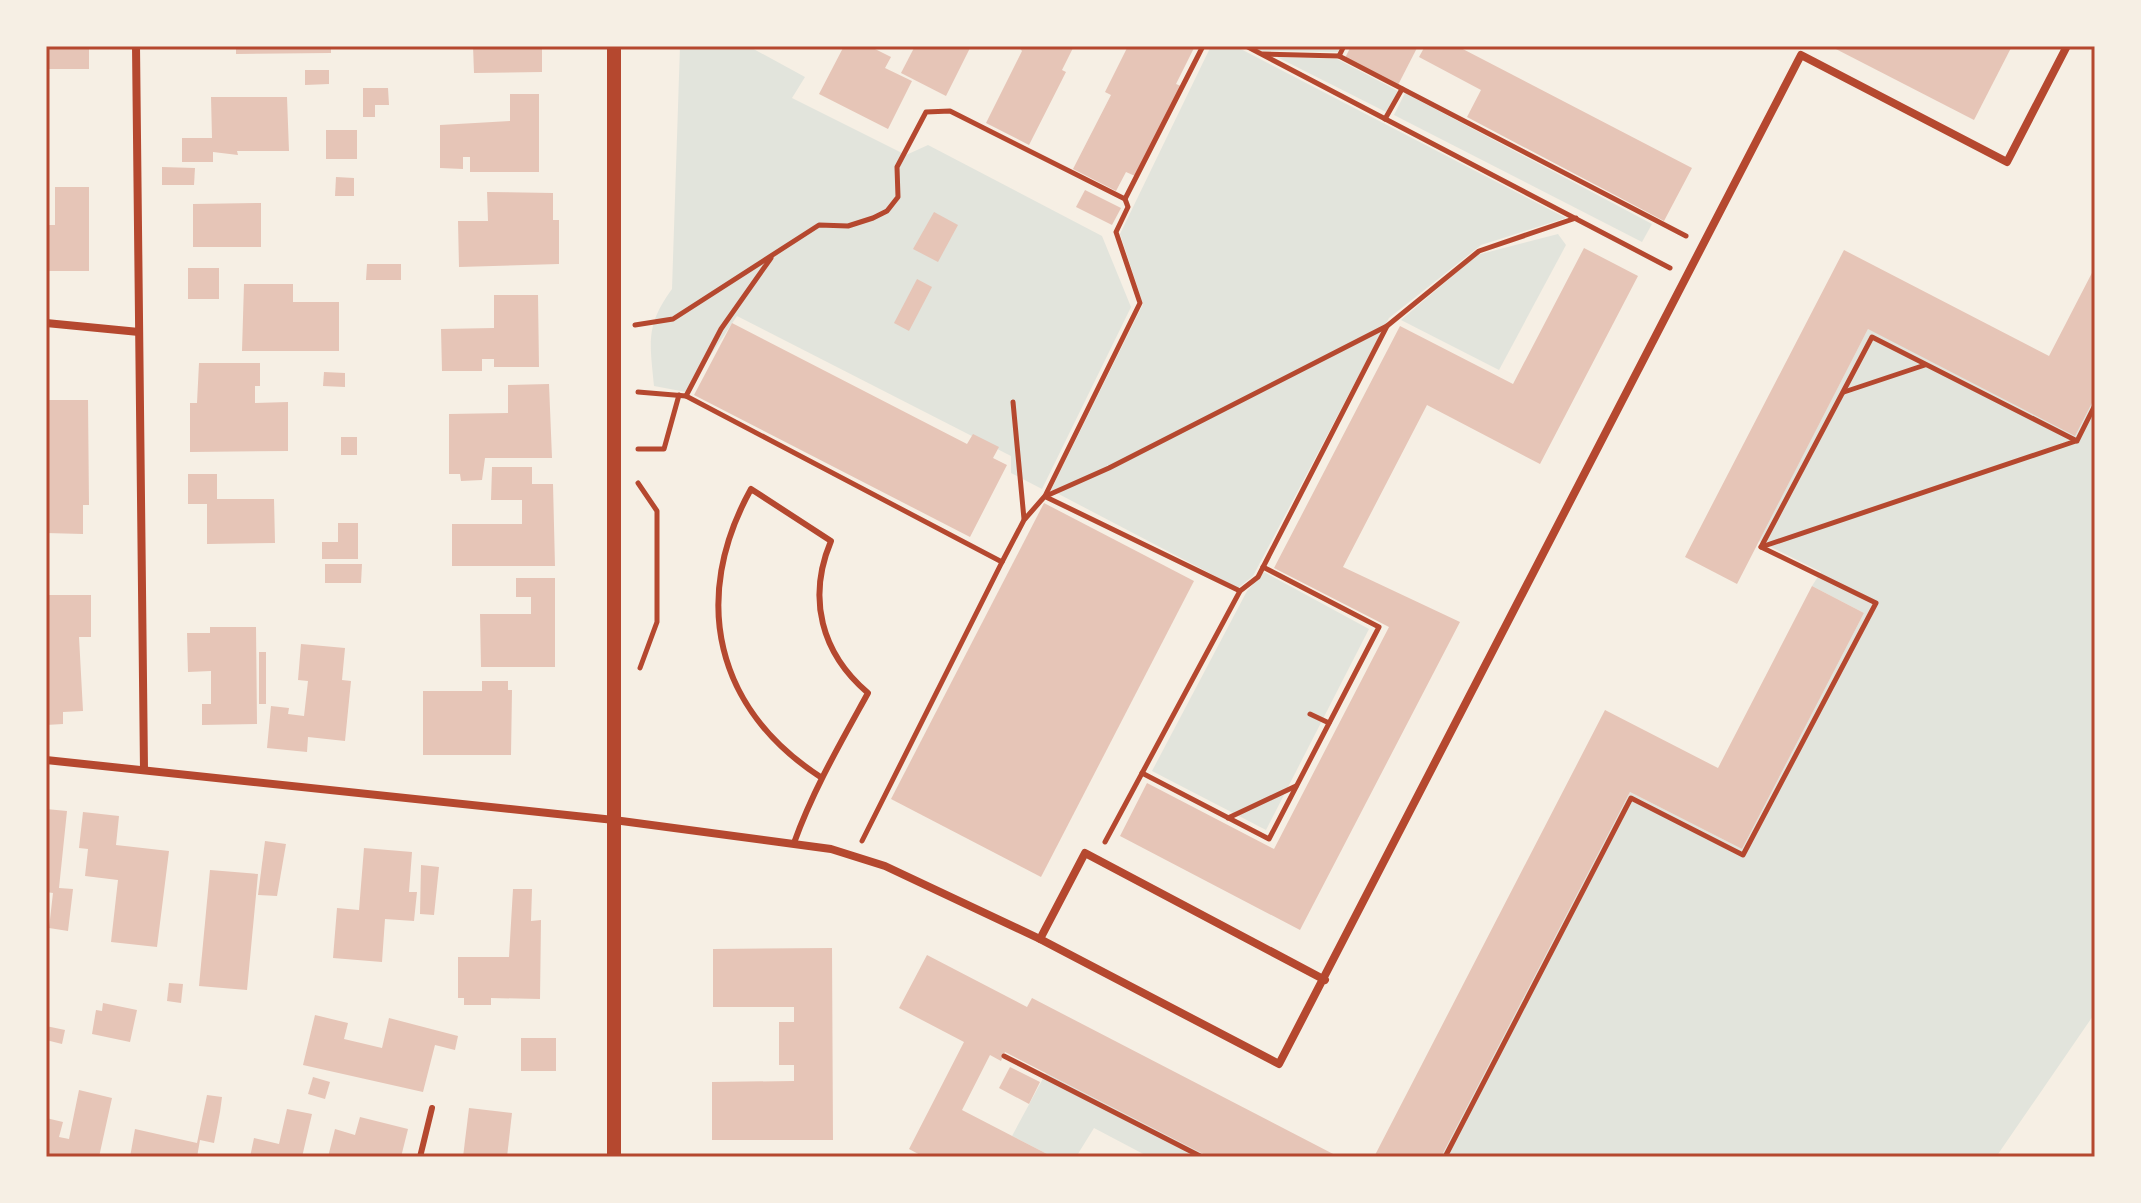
<svg xmlns="http://www.w3.org/2000/svg" width="2141" height="1203" font-family="Figtree,sans-serif">
<style>
.green{fill:#e2e4dc}
.building{fill:#e6c5b7}
.lines{fill:none;stroke-linecap:round;stroke-linejoin:round}
.path{stroke:#b5482f;stroke-width:5}
.service{stroke:#b5482f;stroke-width:6}
.minor{stroke:#b5482f;stroke-width:8}
.tertiary{stroke:#b5482f;stroke-width:14}
.neatline{fill:none;stroke:#b5482f;stroke-width:3}
</style>
<rect width="100%" height="100%" fill="#f6efe4"/>
<!-- green -->
<g class="green">
<path d="M680,46H748L805,77L792,98L906,155L928,145L1102,236L1131,307L1042,489L1011,473V456L737,316L686,392L654,386C650,343 645,326 672,289Z"/>
<path d="M1211,46H1235L1566,218L1481,245L1389,318L1253,576L1238,588L1051,490L1143,304L1120,234Z"/>
<path d="M1253,46H1341L1338,52L1261,51Z"/>
<path d="M1277,57L1337,59L1398,91L1386,112Z"/>
<path d="M1405,93L1652,224L1642,242L1394,115Z"/>
<path d="M1558,234L1566,245L1499,370L1401,320L1477,255Z"/>
<path d="M1868,329L2095,397V1013L1996,1157H1441L1630,792L1742,849L1864,613L1812,586L1821,572L1759,541Z"/>
<path d="M1264,572L1369,629L1266,830L1152,771L1247,591Z"/>
<path d="M1046,1073L1209,1157H1149L1094,1128L1076,1157H1053L1012,1136Z"/>
</g>
<!-- building -->
<g class="building">
<rect x="46" y="46" width="43" height="23"/>
<path d="M236,46H331V53L236,54Z"/>
<path d="M473,46H542V72L474,73Z"/>
<path d="M844,46H869L891,57L885,68L912,81L888,129L819,94Z"/>
<path d="M915,46H971L946,96L901,73Z"/>
<path d="M1018,46H1074L1062,70L1066,72L1029,145L986,123L1022,51Z"/>
<path d="M1128,46H1195L1176,84L1181,86L1135,176L1126,172L1116,191L1073,169L1111,95L1105,92Z"/>
<path d="M1351,46H1418L1398,85L1345,58Z"/>
<path d="M1425,46H1457L1692,168L1664,221L1467,117L1481,90L1419,57Z"/>
<path d="M1830,46H2012L1974,120Z"/>
<path d="M305,70H329V84L305,85Z"/>
<path d="M363,88H388L389,105H375V117H363Z"/>
<path d="M510,94H539V172H470V157H463V169L440,168V125L510,121Z"/>
<path d="M211,97H287L289,151H237L238,155L213,152V162H182V138H212Z"/>
<rect x="326" y="130" width="31" height="29"/>
<path d="M162,167L195,168L194,185H162Z"/>
<path d="M336,177L354,178V196H335Z"/>
<path d="M55,187H89V271H46V225H55Z"/>
<path d="M1085,190L1121,208L1112,225L1076,207Z"/>
<path d="M487,192L553,193V220H559V264L459,267L458,221H488Z"/>
<path d="M261,203V247H193V204Z"/>
<path d="M934,212L958,225L938,262L913,249Z"/>
<path d="M1584,248L1638,276L1540,464L1427,405L1343,567L1460,622L1300,930L1120,836L1147,783L1274,849L1389,627L1274,568L1400,326L1513,384Z"/>
<path d="M1844,250L2049,356L2095,267V397L2075,436L1868,329L1737,584L1685,557Z"/>
<path d="M367,264H401V280H366Z"/>
<rect x="188" y="268" width="31" height="31"/>
<path d="M917,279L932,287L909,331L894,323Z"/>
<path d="M244,284H293V302H339V351H242Z"/>
<path d="M494,295H538L539,367H494V359H482V371H442L441,329L494,328Z"/>
<path d="M732,323L967,444L973,434L999,447L993,458L1007,465L970,537L694,395Z"/>
<path d="M199,363H260V386H255V403L288,402V451L190,452V403H197Z"/>
<path d="M324,372L345,373V387L323,386Z"/>
<path d="M549,384L552,458H485L482,480L461,481L460,474H449V414L508,413V385Z"/>
<path d="M46,400H88L89,505H83V534L46,533Z"/>
<rect x="341" y="437" width="16" height="18"/>
<path d="M492,467H532V484H553L555,566H452V524H522V500H491Z"/>
<path d="M188,474H217V499H274L275,543L207,544V504H188Z"/>
<path d="M1044,503L1194,581L1041,877L891,799Z"/>
<path d="M338,523H358V559H322V542H338Z"/>
<path d="M325,564H362L361,583H325Z"/>
<path d="M516,578H555V667H481L480,614H531V597H516Z"/>
<path d="M1812,586L1864,613L1742,849L1630,792L1441,1157H1374L1605,710L1718,768Z"/>
<path d="M46,595H91V637H79L83,711L63,712V724L46,725Z"/>
<path d="M210,627H256L257,724L202,725V704H211V671L188,672L187,633H210Z"/>
<path d="M301,644L345,648L342,680L351,681L345,741L308,737L307,752L267,748L271,706L289,708L288,714L304,716L308,681L298,680Z"/>
<rect x="259" y="652" width="7" height="52"/>
<path d="M482,681H508V690H512L511,755H423V691H482Z"/>
<path d="M46,809L67,811L59,888L73,889L68,931L49,928L53,893L46,892Z"/>
<path d="M83,812L119,816L116,845L169,851L157,947L111,942L118,880L85,876L88,849L79,848Z"/>
<path d="M265,841L286,844L277,896L258,895Z"/>
<path d="M364,848L412,852L409,892H417L414,921L385,919L382,962L333,958L337,908L359,910Z"/>
<path d="M421,865L439,867L434,915L420,914Z"/>
<path d="M210,870L258,874L247,990L199,986Z"/>
<path d="M513,889H532L531,921L541,920L540,999L491,998V1005H464V998H458V957H509Z"/>
<path d="M832,948L833,1140H712V1082L794,1081V1065H779V1022H794V1007H713V949Z"/>
<path d="M927,955L1027,1007L1032,998L1339,1157H1209L1005,1052L1001,1061L990,1055L962,1110L1053,1157H924L909,1149L964,1042L899,1008Z"/>
<path d="M169,983L183,984L181,1003L167,1001Z"/>
<path d="M103,1003L137,1010L130,1042L92,1034L96,1010L102,1011Z"/>
<path d="M315,1015L348,1023L344,1039L382,1048L389,1018L458,1036L455,1050L435,1045L423,1092L303,1065Z"/>
<path d="M46,1026L65,1030L62,1044L46,1040Z"/>
<rect x="521" y="1038" width="35" height="33"/>
<path d="M1010,1067L1040,1082L1029,1104L999,1088Z"/>
<path d="M313,1077L330,1082L325,1099L308,1094Z"/>
<path d="M79,1090L112,1098L99,1157H46V1118L63,1122L59,1137L69,1139Z"/>
<path d="M207,1095L222,1097L220,1112L214,1143L200,1140L197,1157H130L135,1129L197,1143Z"/>
<path d="M469,1108L512,1113L507,1157H463Z"/>
<path d="M287,1109L312,1114L302,1157H250L254,1138L279,1144Z"/>
<path d="M360,1117L408,1129L401,1157H328L335,1129L355,1135Z"/>
</g>
<g class="lines">
<!-- path -->
<g class="path">
<path d="M1246,46L1670,268"/>
<path d="M1263,54L1339,56L1686,236"/>
<path d="M1339,56L1344,46"/>
<path d="M1385,119L1402,89"/>
<path d="M635,325L673,319L819,225L848,226L873,218L887,211L898,197L897,167L926,112L950,111L1125,199"/>
<path d="M638,392L686,396L1002,562L862,841"/>
<path d="M1844,392L1925,365"/>
<path d="M686,396L721,329L771,258"/>
<path d="M1013,402L1024,519"/>
<path d="M638,449H664L679,395"/>
<path d="M638,483L657,511V622L640,668"/>
<path d="M1046,496L1109,468L1387,326"/>
<path d="M1046,497L1240,591"/>
<path d="M1761,547L2076,441"/>
<path d="M1002,562L1024,520L1045,496L1140,303L1116,232L1128,207L1125,199L1203,46"/>
<path d="M1310,714L1329,723"/>
<path d="M1142,773L1269,839L1379,627L1263,567"/>
<path d="M1228,818L1296,786"/>
<path d="M1105,842L1240,591L1258,577L1387,326L1479,251L1576,218"/>
<path d="M1004,1056L1202,1157"/>
<path d="M1445,1157L1631,798L1743,855L1876,603L1761,547L1872,337L2077,441L2095,405"/>
</g>
<!-- service -->
<g class="service">
<path d="M794,843C813,790 841,742 868,693C821,653 807,598 831,541L751,489C690,599 715,709 822,778"/>
<path d="M420,1157L432,1108"/>
</g>
<!-- minor -->
<g class="minor">
<path d="M136,46L144,770"/>
<path d="M46,323L139,332"/>
<path d="M46,760L614,820L831,849L885,866L1040,939L1279,1064L1801,55L2007,162L2067,46"/>
<path d="M1040,939L1085,853L1325,980"/>
</g>
<!-- tertiary -->
<path class="tertiary" d="M614,46V1157"/>
</g>
<!-- border -->
<rect width="2141" height="1203" fill="none" stroke="#f6efe4" stroke-width="96"/>
<rect x="48" y="48" width="2045" height="1107" class="neatline"/>
</svg>
